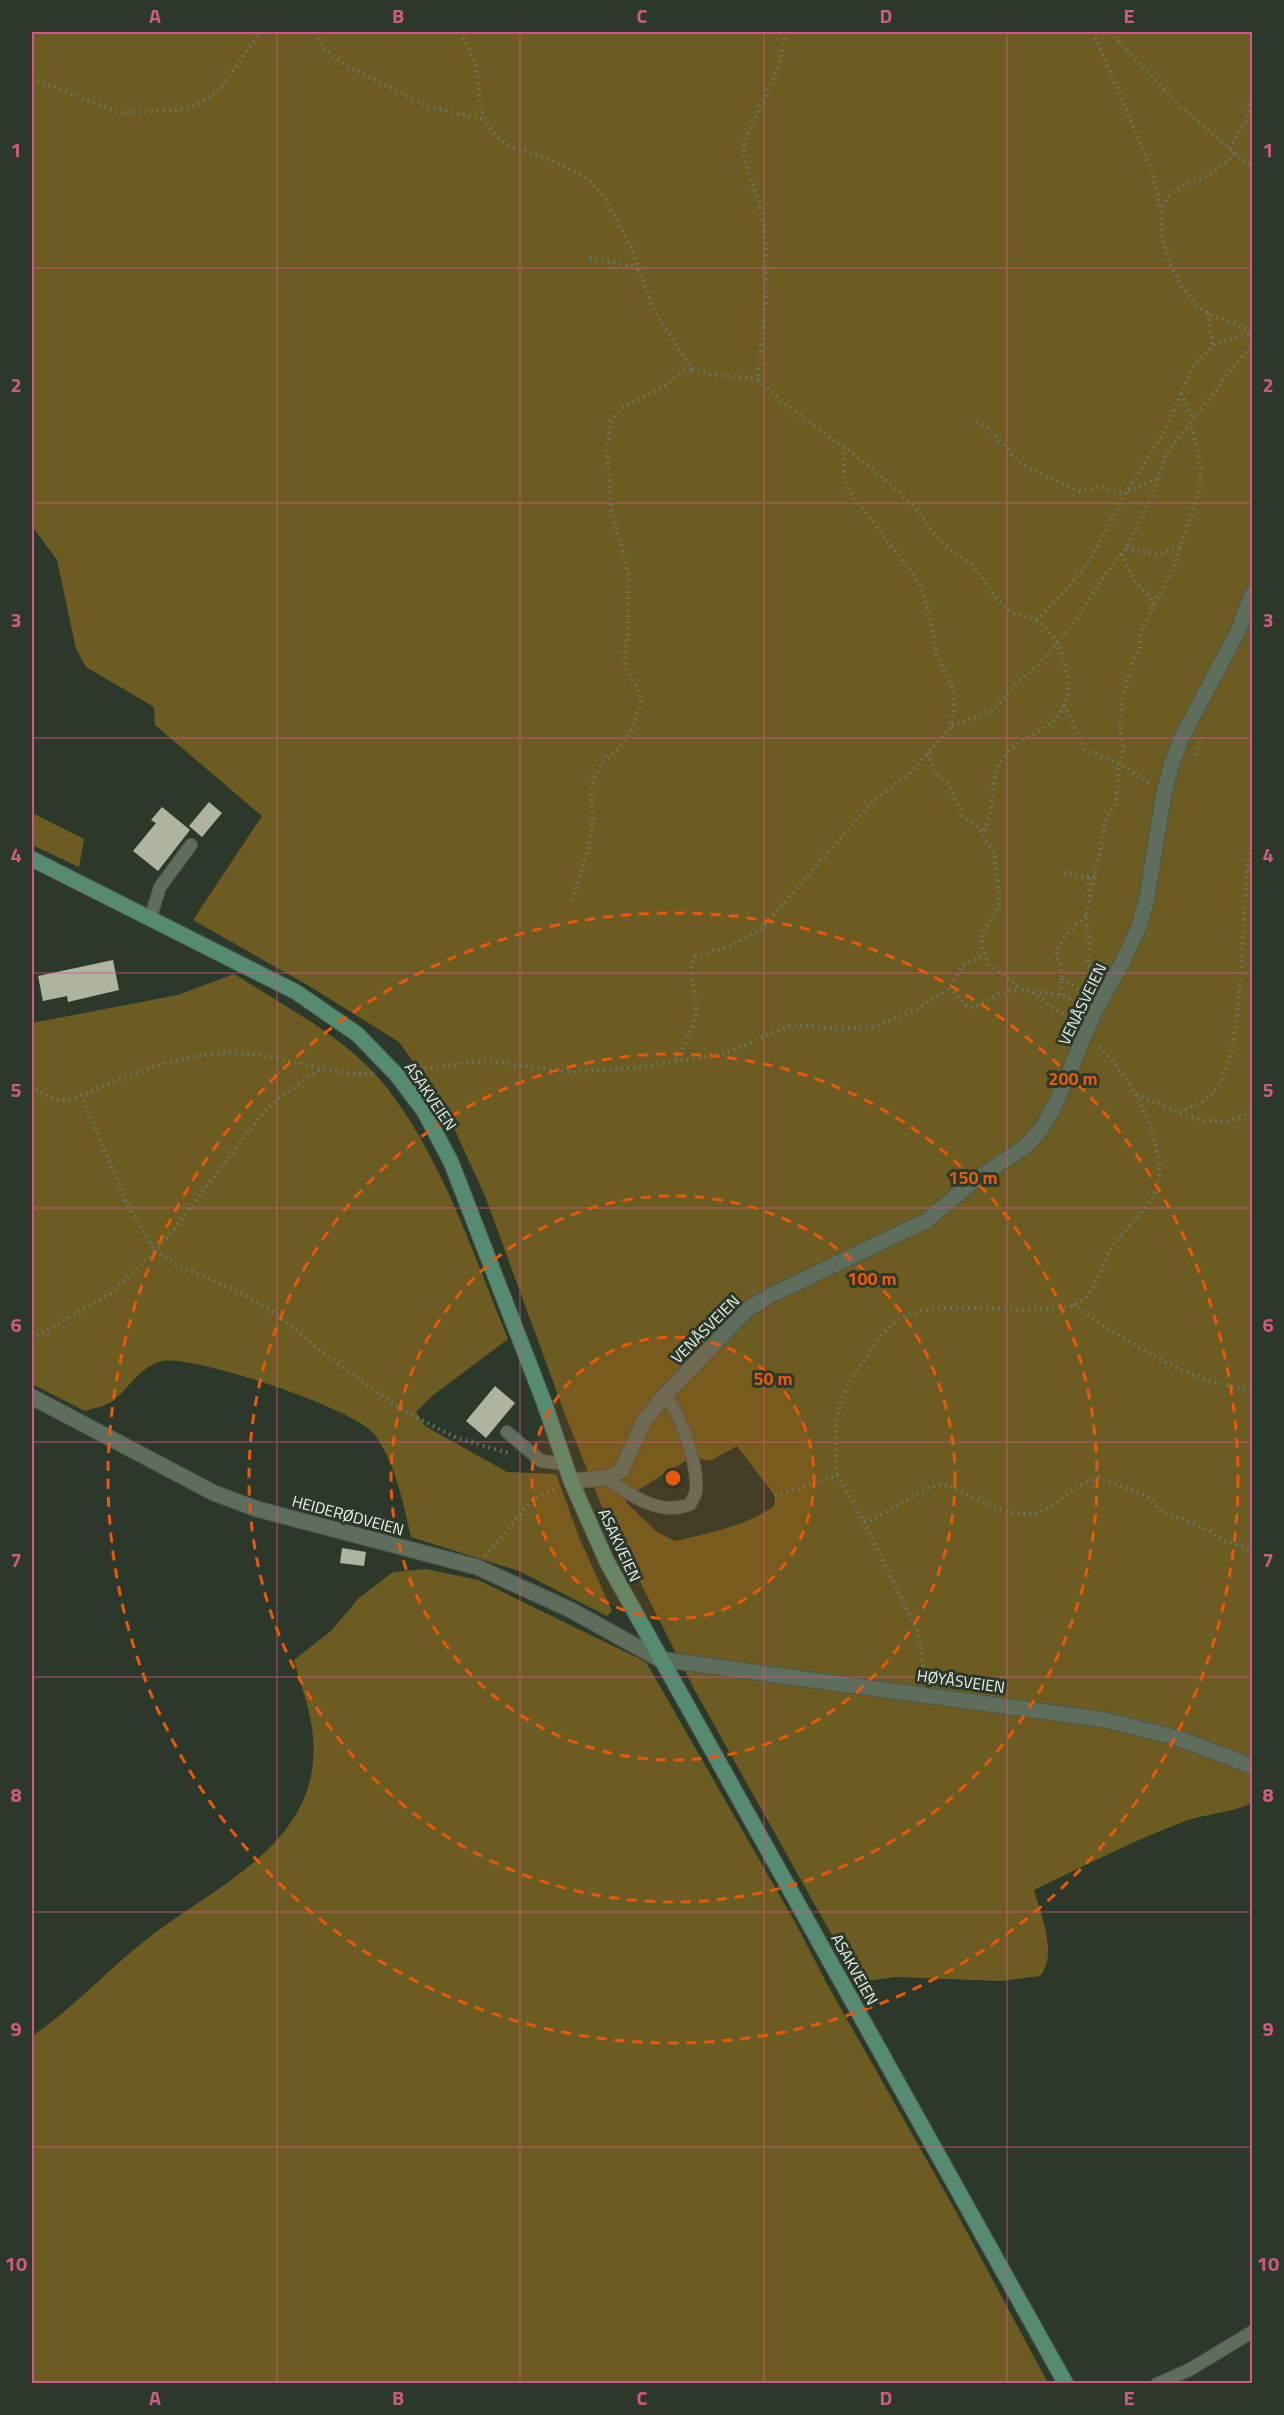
<svg xmlns="http://www.w3.org/2000/svg" width="1284" height="2415" font-family="'Titillium Web',sans-serif">
<style>
.green{fill:#6c5c21;fill-rule:evenodd}
.building{fill:#afb49f}
.lines{fill:none;stroke-linecap:round;stroke-linejoin:round}
.lane-casing{stroke:#4c574a;stroke-width:14}
.street-casing{stroke:#4c574a;stroke-width:17}
.secondary-casing{stroke:#4c574a;stroke-width:17}
.path{stroke:#6b7769;stroke-width:4;stroke-dasharray:1.5 4.5;stroke-linecap:butt}
.lane{stroke:#5f6d5d;stroke-width:12}
.street{stroke:#5f6d5d;stroke-width:15}
.secondary{stroke:#568b72;stroke-width:15}
.grid{fill:none;stroke:#ce5a86;stroke-width:1.5;stroke-opacity:0.55}
.ring{fill:none;stroke:#e8590c;stroke-width:3;stroke-dasharray:10 8}
.labels{text-anchor:middle;stroke-width:6;stroke-linejoin:round;paint-order:stroke}
.street-label{font-size:16px;fill:#eaf3e9;stroke:#2c392a}
.centre{fill:#e8590c;stroke:#2c392a;stroke-width:3}
.ring-label{font-size:18px;text-anchor:middle;font-weight:bold;fill:#e8590c;stroke:#2c392a;stroke-width:6;stroke-linejoin:round;paint-order:stroke}
.neatline{fill:none;stroke:#ce5a86;stroke-width:2}
.grid-label{font-size:20px;text-anchor:middle;font-weight:bold;fill:#ce5a86}
</style>
<rect width="100%" height="100%" fill="#2c392a"/>
<!-- green -->
<g class="green">
<path d="M32,32H1252V1803C1232,1813 1208,1813 1186,1821C1134,1840 1084,1866 1034,1890C1041,1915 1058,1955 1040,1976L1001,1981L896,1977L858,1982L693,1687L601,1504L566,1417L485,1196L442,1102L399,1042L309,986L193,920L262,816L155,725L154,707L86,667L76,649L57,560L32,526ZM737,1446L775,1496L774,1506C746,1526 709,1533 675,1541L657,1532L626,1502L630,1495L692,1457L710,1461Z"/>
<path d="M32,813L84,839L79,867L32,845Z"/>
<path d="M234,974C286,1007 349,1039 387,1088C444,1162 473,1254 508,1339L432,1396L416,1412L425,1426L507,1472L556,1474L579,1537L612,1611L607,1616L519,1571L411,1537C403,1502 396,1465 375,1435C357,1409 194,1355 163,1361C141,1365 130,1387 114,1400C107,1406 94,1408 85,1411L32,1384V1023L178,995Z"/>
<path d="M426,1569L478,1580L646,1662L796,1924L827,1984L954,2208L1048,2383H32V2036C75,2007 106,1971 147,1939C223,1880 335,1837 310,1717C306,1698 299,1679 294,1660L331,1631L359,1598L393,1572Z"/>
</g>
<!-- building -->
<g class="building">
<path d="M209,802L222,813L202,837L189,826Z"/>
<path d="M162,807L190,830L158,871L133,851L156,823L151,820Z"/>
<path d="M113,960L119,990L68,1002L67,996L43,1001L38,976Z"/>
<path d="M495,1386L515,1403L486,1438L466,1421Z"/>
<path d="M342,1548L366,1552L364,1566L340,1563Z"/>
</g>
<g class="lines">
<defs>
<g id="lane">
<path d="M150,919L160,887L191,845"/>
<path d="M507,1432L541,1461L565,1464"/>
<path d="M606,1478C630,1495 660,1517 690,1504C692,1500 696,1495 696,1490C698,1466 681,1412 664,1396"/>
<path d="M1157,2384L1189,2370L1252,2332"/>
</g>
<g id="street">
<path d="M32,1397L214,1493L257,1509L477,1567L571,1610L659,1659L1106,1720L1174,1737L1252,1766"/>
<path d="M571,1481L606,1478L621,1471L644,1421L664,1396L747,1310L769,1296L926,1221L975,1180L1026,1146L1042,1128L1056,1103L1095,1011L1121,965L1139,927L1147,898L1164,793L1172,763L1181,739L1239,629L1252,594"/>
</g>
<path id="secondary" d="M32,859L296,992L357,1034L396,1074L424,1111L451,1162L544,1402L571,1481L607,1562L1066,2384"/>
</defs>
<!-- lane casing -->
<use href="#lane" class="lane-casing"/>
<!-- street casing -->
<use href="#street" class="street-casing"/>
<!-- secondary casing -->
<use href="#secondary" class="secondary-casing"/>
<!-- path -->
<g class="path">
<path d="M316,32L324,49L345,65L429,107L484,119"/>
<path d="M461,32L476,64L481,109L489,127L501,140L514,148L553,161L578,173L589,180L604,197L632,249L654,311L692,369L709,374L758,379"/>
<path d="M786,32L778,69L745,139L743,155L759,202L766,242L767,285L758,379C795,417 843,443 882,477C892,486 903,495 912,505C923,516 930,530 941,541C951,551 965,557 975,569C986,582 994,597 1006,609C1015,618 1025,613 1035,619C1057,631 1072,670 1067,695C1061,731 1023,733 1005,756C987,779 997,810 983,834"/>
<path d="M1093,32L1153,173L1161,210"/>
<path d="M1110,32L1179,105L1252,168"/>
<path d="M32,78L119,113L179,110L200,103L220,89L259,34L266,32"/>
<path d="M1229,148L1247,119L1252,98"/>
<path d="M1234,153C1227,162 1217,171 1206,176C1194,182 1180,184 1170,195C1146,221 1177,293 1203,310C1219,320 1237,322 1252,332"/>
<path d="M590,258L632,266L640,270"/>
<path d="M1208,313L1212,345"/>
<path d="M1181,393L1193,418"/>
<path d="M976,422L987,427L1021,464L1043,475L1080,491L1103,487L1126,494"/>
<path d="M1128,490L1158,479"/>
<path d="M1126,548L1157,555L1180,547"/>
<path d="M1121,554L1135,581L1151,598L1152,609"/>
<path d="M1036,620L1061,596L1091,559L1127,491L1165,431L1191,371L1199,359L1216,343L1252,333"/>
<path d="M1064,705L1085,749L1127,768L1151,784"/>
<path d="M952,726L994,710L1014,685L1039,664L1074,623L1106,573L1126,548L1156,487L1166,454L1252,344"/>
<path d="M928,753L934,771L950,786L962,815L980,830L994,852L1000,903L982,935V949L989,964L1021,989L1062,996L1082,1003"/>
<path d="M1195,755L1204,735"/>
<path d="M1064,872L1083,877L1096,876"/>
<path d="M1089,878L1087,887L1091,898"/>
<path d="M572,900L589,847L593,819L591,792L594,778L602,762L617,750L630,733L641,704L640,693L627,670L624,657L628,633L629,576L611,508L607,449L611,421L623,407L662,388L683,371L692,369"/>
<path d="M1099,974L1087,964L1090,948L1086,916L1107,816L1116,805L1119,766L1124,748L1120,733L1121,706L1133,660L1140,649V633L1174,565L1199,491L1201,465L1191,422"/>
<path d="M1062,978L1087,996"/>
<path d="M950,987L967,1006L973,1008L999,993L1021,989"/>
<path d="M1032,993L1075,1023"/>
<path d="M1061,995V966L1056,955L1057,949L1069,931L1086,916"/>
<path d="M677,1060C683,1045 695,1027 696,1011C698,991 684,974 696,956L729,947L760,930L871,803L910,773L951,727L954,709L953,689L937,656L931,621L919,582L850,492L844,475L843,449"/>
<path d="M319,1070L276,1100L255,1123L168,1237L155,1251L179,1266L241,1293L273,1312L330,1358L402,1410L457,1438L508,1453"/>
<path d="M413,1071L470,1062L492,1061L569,1072L636,1068L726,1053L794,1024L842,1029L872,1027L916,1010L950,987L962,966L983,955"/>
<path d="M32,1084C58,1110 71,1100 101,1087C142,1069 197,1050 242,1053C287,1056 327,1076 373,1074"/>
<path d="M1136,1095C1179,1109 1208,1136 1252,1112"/>
<path d="M1180,1112C1190,1107 1205,1102 1212,1094C1249,1058 1238,898 1252,843"/>
<path d="M1073,1305C1127,1341 1187,1383 1252,1390"/>
<path d="M32,1339L110,1294L155,1251L127,1204L82,1096"/>
<path d="M837,1475L864,1522L918,1632L925,1679"/>
<path d="M775,1496L837,1475C834,1417 833,1405 867,1356C878,1340 890,1322 908,1315C942,1301 1002,1312 1040,1309C1053,1309 1068,1309 1080,1302C1097,1291 1101,1264 1112,1247C1124,1229 1144,1214 1154,1194C1175,1155 1128,1068 1096,1045"/>
<path d="M864,1522C888,1515 920,1486 941,1485C948,1484 953,1488 959,1491C980,1500 1008,1516 1032,1514C1052,1513 1074,1482 1099,1478L1147,1496L1162,1512L1203,1527L1225,1541L1252,1550"/>
<path d="M485,1556L532,1500L557,1488"/>
</g>
<!-- lane -->
<use href="#lane" class="lane"/>
<!-- street -->
<use href="#street" class="street"/>
<!-- secondary -->
<use href="#secondary" class="secondary"/>
</g>
<!-- grid -->
<path class="grid" d="M277,32V2384M520,32V2384M764,32V2384M1007,32V2384M32,268H1252M32,503H1252M32,738H1252M32,973H1252M32,1208H1252M32,1442H1252M32,1677H1252M32,1912H1252M32,2147H1252"/>
<!-- distance rings -->
<circle cx="673" cy="1478" r="141" fill="#e8590c" fill-opacity=".12"/>
<g class="ring">
<circle cx="673" cy="1478" r="141"/>
<circle cx="673" cy="1478" r="282"/>
<circle cx="673" cy="1478" r="424"/>
<circle cx="673" cy="1478" r="565"/>
</g>
<g class="labels">
<!-- street labels -->
<g class="street-label">
<text transform="translate(1082 1004) rotate(-64)" y="6">VENÅSVEIEN</text>
<text transform="translate(431 1096) rotate(56)" y="6">ASAKVEIEN</text>
<text transform="translate(705 1329) rotate(-45)" y="6">VENÅSVEIEN</text>
<text transform="translate(348 1515) rotate(15)" y="6">HEIDERØDVEIEN</text>
<text transform="translate(620 1545) rotate(65)" y="6">ASAKVEIEN</text>
<text transform="translate(961 1681) rotate(8)" y="6">HØYÅSVEIEN</text>
<text transform="translate(855 1969) rotate(61)" y="6">ASAKVEIEN</text>
</g>
</g>
<circle cx="673" cy="1478" r="9" class="centre"/>
<g class="ring-label">
<text x="1073" y="1085">200 m</text>
<text x="973" y="1184">150 m</text>
<text x="872" y="1285">100 m</text>
<text x="773" y="1385">50 m</text>
</g>
<!-- border -->
<rect width="1284" height="2415" fill="none" stroke="#2c392a" stroke-width="66"/>
<rect x="33" y="33" width="1218" height="2349" class="neatline"/>
<g class="grid-label">
<text x="155" y="23">A</text>
<text x="398" y="23">B</text>
<text x="642" y="23">C</text>
<text x="886" y="23">D</text>
<text x="1129" y="23">E</text>
<text x="16" y="157">1</text>
<text x="1268" y="157">1</text>
<text x="16" y="392">2</text>
<text x="1268" y="392">2</text>
<text x="16" y="627">3</text>
<text x="1268" y="627">3</text>
<text x="16" y="862">4</text>
<text x="1268" y="862">4</text>
<text x="16" y="1097">5</text>
<text x="1268" y="1097">5</text>
<text x="16" y="1332">6</text>
<text x="1268" y="1332">6</text>
<text x="16" y="1567">7</text>
<text x="1268" y="1567">7</text>
<text x="16" y="1802">8</text>
<text x="1268" y="1802">8</text>
<text x="16" y="2036">9</text>
<text x="1268" y="2036">9</text>
<text x="16" y="2271">10</text>
<text x="1268" y="2271">10</text>
<text x="155" y="2405">A</text>
<text x="398" y="2405">B</text>
<text x="642" y="2405">C</text>
<text x="886" y="2405">D</text>
<text x="1129" y="2405">E</text>
</g>
</svg>
